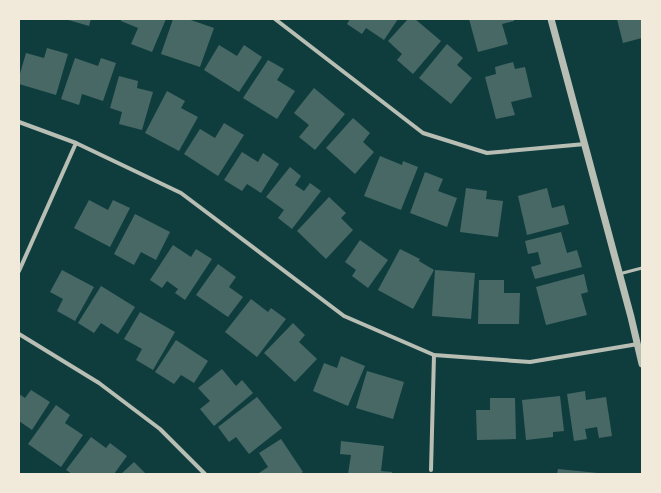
<svg xmlns="http://www.w3.org/2000/svg" width="661" height="493" font-family="'Source Sans 3',sans-serif">
<style>
.building{fill:#486865}
.lines{fill:none;stroke-linecap:round;stroke-linejoin:round}
.service{stroke:#b8beb3;stroke-width:3}
.minor{stroke:#b8beb3;stroke-width:4}
.tertiary{stroke:#b8beb3;stroke-width:7}
</style>
<rect width="100%" height="100%" fill="#0f3d3e"/>
<!-- building -->
<g class="building">
<path d="M65,19H91L89,26Z"/>
<path d="M122,19H166L152,52L131,44L138,28L121,21Z"/>
<path d="M173,19H188L214,28L200,67L161,54Z"/>
<path d="M350,19H398L384,40L366,28L362,34L347,24Z"/>
<path d="M408,19H415L441,41L413,74L397,60L402,54L388,41Z"/>
<path d="M469,19H514V21L502,24L508,44L478,52Z"/>
<path d="M617,19H642V38L623,43Z"/>
<path d="M447,44L463,58L457,65L472,78L451,104L419,78Z"/>
<path d="M219,45L237,56L244,45L262,57L239,92L204,70Z"/>
<path d="M47,48L68,54L56,95L19,84V77L26,53L44,58Z"/>
<path d="M75,58L98,66L101,58L116,63L103,101L82,94L79,105L61,99Z"/>
<path d="M268,60L284,69L277,80L295,91L277,119L243,98Z"/>
<path d="M513,62L515,69L525,67L532,97L511,102L515,115L496,119L485,77L496,74L495,67Z"/>
<path d="M119,76L138,81L137,88L153,92L142,130L119,124L122,112L110,108Z"/>
<path d="M314,88L345,114L315,150L299,137L309,125L294,113Z"/>
<path d="M167,91L185,101L181,108L198,117L179,151L145,133Z"/>
<path d="M353,118L370,133L363,142L374,152L355,174L326,148Z"/>
<path d="M224,123L244,135L218,176L184,154L200,129L215,138Z"/>
<path d="M242,152L258,162L263,153L279,164L261,193L247,184L242,191L224,180Z"/>
<path d="M380,156L402,165L403,161L418,167L401,210L364,196Z"/>
<path d="M290,167L301,176L295,185L304,191L310,183L321,191L292,229L278,218L284,210L266,197Z"/>
<path d="M425,172L443,179L438,191L457,198L447,227L410,213Z"/>
<path d="M466,188L487,191L486,199L503,201L498,237L460,232Z"/>
<path d="M547,188L552,208L564,205L569,224L527,235L518,196Z"/>
<path d="M329,197L346,213L341,218L353,230L326,259L297,231Z"/>
<path d="M89,200L108,210L113,200L130,208L110,247L74,228Z"/>
<path d="M135,214L170,232L156,260L141,252L134,265L114,254Z"/>
<path d="M561,232L567,253L577,250L582,267L535,279L531,267L541,264L538,252L528,254L525,241Z"/>
<path d="M360,240L388,260L368,288L352,276L356,270L345,262Z"/>
<path d="M173,245L191,257L196,249L212,259L185,300L175,293L178,289L167,281L162,288L150,280Z"/>
<path d="M400,249L420,259L419,261L434,270L413,309L378,290Z"/>
<path d="M218,264L236,277L229,287L243,297L228,317L196,295Z"/>
<path d="M62,270L94,287L75,321L57,311L63,299L50,292Z"/>
<path d="M435,270L475,273L471,319L432,316Z"/>
<path d="M584,274L588,292L581,294L587,315L546,325L536,287Z"/>
<path d="M479,280H504V293H520L519,324H478Z"/>
<path d="M101,286L135,307L118,334L101,323L94,333L78,323Z"/>
<path d="M251,299L268,312L271,308L286,319L257,357L225,332Z"/>
<path d="M140,312L175,332L153,370L136,360L142,349L124,339Z"/>
<path d="M293,323L305,335L299,342L317,359L295,382L264,353Z"/>
<path d="M176,340L208,361L194,383L181,375L174,384L155,372Z"/>
<path d="M341,356L365,366L348,406L313,391L324,363L337,368Z"/>
<path d="M222,369L236,386L242,380L253,393L214,426L200,409L210,401L198,388Z"/>
<path d="M367,371L404,382L393,419L356,408Z"/>
<path d="M31,390L50,402L32,430L19,421V394L25,398Z"/>
<path d="M585,391L586,400L606,397L612,436L599,438L597,427L585,429L587,439L574,441L567,394Z"/>
<path d="M560,396L564,431L553,432V437L526,440L522,400Z"/>
<path d="M257,397L282,428L249,454L236,437L229,442L218,427Z"/>
<path d="M490,398H515L516,439L477,440L476,410H490Z"/>
<path d="M56,405L70,415L65,423L83,435L61,467L28,444Z"/>
<path d="M91,437L106,448L110,443L127,456L114,474H72L66,470Z"/>
<path d="M281,439L303,472L300,474H260L259,473L268,467L259,453Z"/>
<path d="M341,441L384,446L381,471L392,472V474H348L351,455L340,454Z"/>
<path d="M134,462L146,474H121Z"/>
<path d="M558,469L598,473V474H557Z"/>
</g>
<g class="lines">
<!-- service -->
<path class="service" d="M619,274L642,268"/>
<!-- minor -->
<g class="minor">
<path d="M275,19L423,133L487,153L585,144"/>
<path d="M19,122L76,143L181,193L344,316L434,355L530,362L638,344"/>
<path d="M19,271L76,143"/>
<path d="M19,334L99,383L160,429L205,474"/>
<path d="M431,470L434,355"/>
</g>
<!-- tertiary -->
<path class="tertiary" d="M551,19L631,317L642,364"/>
</g>
<!-- border -->
<rect width="661" height="493" fill="none" stroke="#f1e9da" stroke-width="40"/>
</svg>
